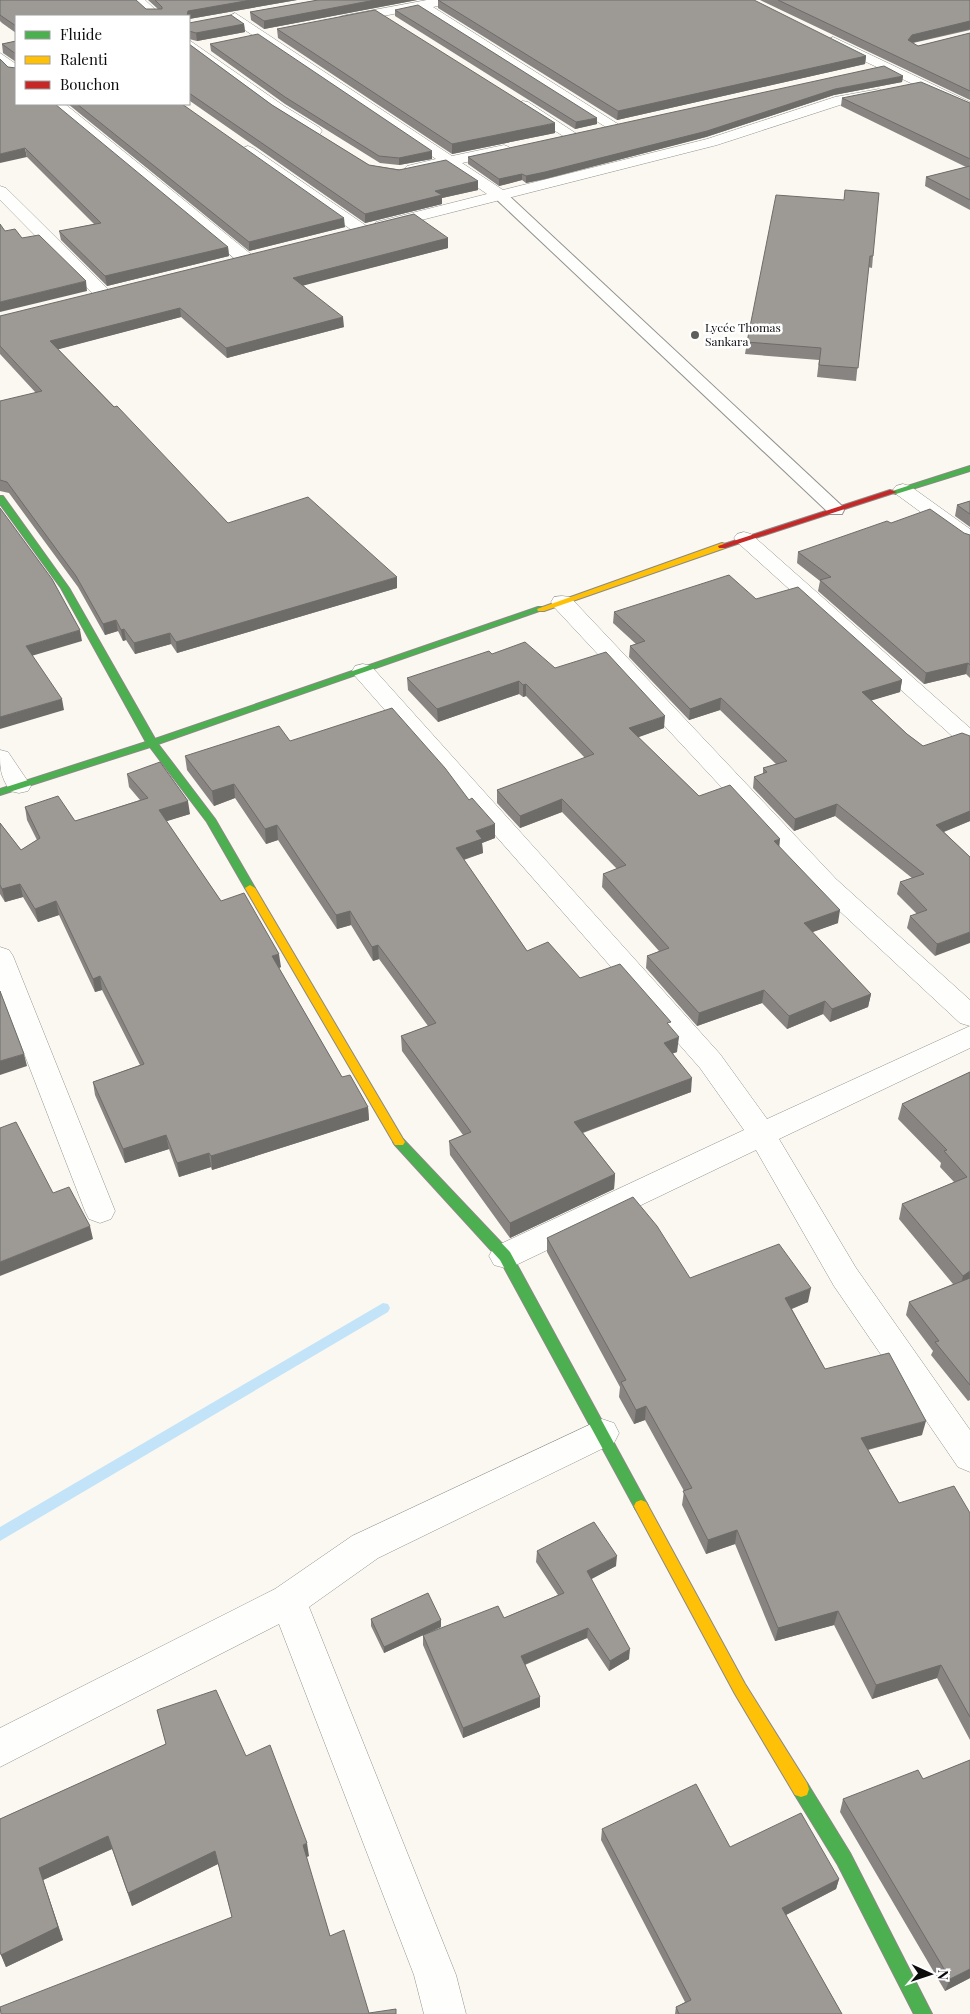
<svg xmlns="http://www.w3.org/2000/svg" width="970" height="2014" font-family="'Playfair Display',serif">
<style>
.lines{fill:none;stroke-linecap:round;stroke-linejoin:round}
.stream{fill:#c3e4f8;fill-rule:evenodd}
.lane-casing{stroke:#93928f;stroke-width:2}
.street-casing{stroke:#93928f;stroke-width:1}
.fast-casing{stroke:#8a8985;stroke-width:2}
.slow-casing{stroke:#8a8985;stroke-width:2}
.jam-casing{stroke:#8a8985;stroke-width:2}
.lane{fill:#fefefd;fill-rule:evenodd}
.street{fill:#fefefd;fill-rule:evenodd}
.fast{fill:#4caf50;fill-rule:evenodd}
.slow{fill:#ffc107;fill-rule:evenodd}
.jam{fill:#c62828;fill-rule:evenodd}
.wall{fill:#878481}
.shaded-wall{fill:#6e6c69}
.building{fill:#9d9a96;stroke:#6e6c69}
.poi-dot{fill:#5f5f5c;stroke:#fff;stroke-width:2}
.labels{text-anchor:middle;stroke-width:5;stroke-linejoin:round;paint-order:stroke}
.far-poi-label{font-size:12px;fill:#0c0c0c;stroke:#fff;text-anchor:start}
</style>
<rect width="100%" height="100%" fill="#faf8f0"/>
<g class="lines">
<!-- stream -->
<path class="stream" d="M383,1303L388,1304L390,1308L388,1312L0,1541V1527Z"/>
<defs>
<path id="lane" d="M501,192L506,193L842,506L844,510L842,514H830L496,199L495,196L496,193Z"/>
<g id="street">
<path d="M131,0H145L162,16H148Z"/>
<path d="M427,0H454L453,3L433,7L621,126L619,129H609L419,9L342,24L335,20L342,16Z"/>
<path d="M235,13L452,156L504,145L509,147L512,150L509,153L462,163L503,190L707,139L835,97L879,89L886,93L884,96L843,104L717,145L382,230L374,225L376,222L487,194L447,166L412,174L407,172L404,169L407,166L436,159L230,20L228,17Z"/>
<path d="M833,37L970,102V111L828,44L826,41Z"/>
<path d="M189,40L284,106L320,128L322,131L320,134C302,139 209,65 189,50Z"/>
<path d="M0,53L16,64V75L11,74L0,64Z"/>
<path d="M523,101L528,102L580,136L578,139H568L518,108L516,105Z"/>
<path d="M49,104H65L252,255L254,259L252,263H240Z"/>
<path d="M248,146L253,148L368,227L370,230L368,233H356L243,154L240,151L243,148Z"/>
<path d="M0,186L6,188L110,291L113,295L110,299H98L0,200Z"/>
<path d="M903,484L910,486L970,529V545L963,543L896,494L893,490L896,486Z"/>
<path d="M744,532L751,534L970,728V747L962,745L737,542L734,538L737,534Z"/>
<path d="M562,596L570,597L836,879L970,1000V1026L960,1023L818,891L554,607L551,602L554,597Z"/>
<path d="M363,664L371,666L720,1054L767,1119L970,1026V1048L779,1139L856,1268L970,1430V1472L958,1467L834,1286L756,1150L516,1265L505,1268L494,1265L489,1256L494,1247L744,1130L700,1068L355,676L352,671L355,666Z"/>
<path d="M0,750L8,752L31,786L28,791L19,793L10,791C0,775 0,769 0,750Z"/>
<path d="M0,947L9,950L13,956L115,1211L111,1219L100,1223L89,1219L85,1211L0,991Z"/>
<path d="M602,1419L614,1423L619,1433L614,1443L378,1558L309,1607L456,1975L466,2014H424L414,1975L279,1624L0,1767V1728L275,1589L352,1536Z"/>
</g>
<g id="fast">
<path d="M970,466V471L896,494L889,492Z"/>
<path d="M0,496H3L69,588L155,739L538,607H544L545,609L158,744L215,819L255,888L250,891L245,888L207,822L150,747L0,795V789L146,742L61,588L0,504Z"/>
<path d="M399,1138L403,1139L510,1252L646,1502L648,1506L646,1510L641,1512L636,1510L500,1260L395,1145L393,1142L395,1139Z"/>
<path d="M801,1781L807,1783L850,1853L932,2014H914L838,1865L795,1795L793,1789L795,1783Z"/>
</g>
<g id="slow">
<path d="M722,543L725,544V548L544,611H538L537,609Z"/>
<path d="M250,885L255,888L403,1139L405,1142L403,1145H395L245,888Z"/>
<path d="M641,1500L646,1502L745,1684L807,1783L809,1789L807,1795L801,1797L795,1795L735,1694L636,1510L634,1506L636,1502Z"/>
</g>
<path id="jam" d="M890,490L897,492L725,548H719L718,546Z"/>
</defs>
<!-- lane casing -->
<use href="#lane" class="lane-casing"/>
<!-- street casing -->
<use href="#street" class="street-casing"/>
<!-- fast casing -->
<use href="#fast" class="fast-casing"/>
<!-- slow casing -->
<use href="#slow" class="slow-casing"/>
<!-- jam casing -->
<use href="#jam" class="jam-casing"/>
<!-- lane -->
<use href="#lane" class="lane"/>
<!-- street -->
<use href="#street" class="street"/>
<!-- fast -->
<use href="#fast" class="fast"/>
<!-- slow -->
<use href="#slow" class="slow"/>
<!-- jam -->
<use href="#jam" class="jam"/>
</g>
<!-- wall -->
<g class="wall">
<path d="M0,0L146,9H158L148,0H297L189,19V16H16V33L2,23L0,21Z"/>
<path d="M318,0H417L264,29L251,20L250,12Z"/>
<path d="M438,0L866,56L865,64L617,120L438,8Z"/>
<path d="M760,0H970V30L913,43L918,46L970,33V100Z"/>
<path d="M395,10L597,124L575,129L395,16Z"/>
<path d="M189,23L244,24L245,32L197,41L189,39Z"/>
<path d="M277,29L555,133L452,154L278,38Z"/>
<path d="M16,41V104L228,247L229,256L107,286L61,240L59,231L94,224L27,157L8,67L16,68V62L3,53L2,44Z"/>
<path d="M189,44L272,105L369,165L478,181V190L442,198V204L365,223L190,101L189,102Z"/>
<path d="M210,44L432,159L399,165L380,163L285,104L211,51Z"/>
<path d="M903,76L902,82L834,95L706,137L545,179L526,183L522,180L499,186L468,164V157Z"/>
<path d="M842,98L970,103V210L925,186L926,177L966,167L841,106Z"/>
<path d="M68,104H182L345,227L249,251Z"/>
<path d="M844,200L873,256L872,268L868,267L856,381L817,377L819,360L745,354L747,342Z"/>
<path d="M448,238V248L303,285L344,327L227,358L181,317L58,349L228,523L397,588L177,653L171,644L135,654L126,640L123,641L118,631L105,635L78,587L9,493L0,491V401L36,393L0,354V316Z"/>
<path d="M970,501V527L955,516L957,505Z"/>
<path d="M891,523L970,535V678L966,674L924,684L818,591L820,581L797,563L798,552Z"/>
<path d="M756,599L902,680L900,692L871,700L907,734L923,746L970,736V821L944,832L970,857L935,956L907,928L910,916L917,914L897,894L900,882L912,878L835,816L794,831L753,788L754,777L763,774V768L776,764L720,710L689,720L629,657L630,646L636,644L613,623L614,612Z"/>
<path d="M492,654L555,668L664,728L638,737L699,796L779,847L838,923L812,932L871,994L868,1007L830,1022L823,1014L787,1029L762,1003L697,1026L646,968L647,956L659,951L602,887L603,874L617,869L562,812L520,828L497,803V790L585,758L526,696L523,697L519,694L438,722L408,690L407,678Z"/>
<path d="M290,741L495,838L482,843L483,853L464,860L527,951L670,1027L677,1052L673,1053L691,1092L583,1133L615,1174L614,1189L510,1238L450,1155L449,1141L463,1135L402,1051L401,1036L428,1026L379,959L373,961L351,925L337,929L278,840L266,844L235,798L214,806L187,770L185,756Z"/>
<path d="M127,774L190,814L166,821L221,901L281,967L279,968L342,1077L368,1107L369,1120L212,1170L211,1167L179,1177L169,1149L125,1163L95,1095L93,1082L140,1065L102,990L95,992L59,915L38,922L23,897L5,902L0,894V823L21,850L37,840L27,820L25,807L75,821L140,800L129,787Z"/>
<path d="M970,1072V1400L968,1401L931,1355L933,1351L906,1315L909,1302L953,1284L899,1219L902,1204L954,1182L940,1167L941,1163L898,1119L902,1104Z"/>
<path d="M547,1238L690,1278L808,1302L792,1309L825,1369L922,1435L868,1450L899,1503L970,1513V1740L937,1678L872,1699L834,1625L775,1641L735,1544L706,1554L682,1505L684,1491L645,1420L634,1424L619,1397L620,1387L547,1252Z"/>
<path d="M537,1551L616,1566L591,1579L629,1659L609,1671L587,1638L525,1665L540,1707L463,1738L423,1645V1635L384,1653L371,1626V1619L441,1620V1627L428,1633L504,1618L558,1595L536,1562Z"/>
<path d="M157,1710L246,1756L309,1856L306,1857L330,1936L369,2013L1,2014L232,1917L218,1864L132,1906L112,1849L43,1880L63,1940L6,1967L1,1955L0,1819L166,1744Z"/>
<path d="M970,1760V1978L945,1991L840,1812L843,1799L923,1779Z"/>
<path d="M602,1829L730,1847L839,1879L836,1889L786,1915L842,2014H675L676,2007L685,2002L601,1840Z"/>
</g>
<!-- shaded-wall -->
<g class="shaded-wall">
<path d="M251,0H297L189,19V16H187L188,11Z"/>
<path d="M375,0H417L264,29V21Z"/>
<path d="M970,21V29L911,43L908,40L912,35Z"/>
<path d="M244,24L245,32L197,41L196,33Z"/>
<path d="M866,56L865,64L617,120L618,111Z"/>
<path d="M903,76L902,82L834,95L706,137L545,179L526,183V176L835,89Z"/>
<path d="M597,118V124L575,129L576,122Z"/>
<path d="M555,123V133L452,154V144Z"/>
<path d="M25,148L27,157L0,163V154Z"/>
<path d="M432,151V159L399,165V158Z"/>
<path d="M522,174V180L499,186V179Z"/>
<path d="M478,181V190L442,198V204L365,223V214L435,191Z"/>
<path d="M344,218L345,227L249,251V242Z"/>
<path d="M448,238V248L294,288L293,278Z"/>
<path d="M228,247L229,256L107,286L105,276Z"/>
<path d="M86,281L87,291L0,312V302Z"/>
<path d="M180,308L181,317L52,351L50,341Z"/>
<path d="M343,317L344,327L227,358L226,348Z"/>
<path d="M397,577V588L177,653L176,642Z"/>
<path d="M116,620L118,631L105,635L103,624Z"/>
<path d="M124,629L126,640L123,641L121,630Z"/>
<path d="M80,630L82,641L28,657L26,646Z"/>
<path d="M170,633L171,644L135,654L134,643Z"/>
<path d="M968,663L966,674L924,684L926,673Z"/>
<path d="M902,680L900,692L860,704L862,692Z"/>
<path d="M519,681V694L438,722L437,709Z"/>
<path d="M526,684V696L523,697V685Z"/>
<path d="M721,698L720,710L689,720L690,709Z"/>
<path d="M62,699L64,710L0,729V717Z"/>
<path d="M665,716L664,728L628,741L629,728Z"/>
<path d="M234,784L235,798L214,806L212,791Z"/>
<path d="M562,799V812L520,828V816Z"/>
<path d="M188,801L190,814L161,823L159,810Z"/>
<path d="M837,804L835,816L794,831L795,819Z"/>
<path d="M970,811V821L933,836L936,825Z"/>
<path d="M495,824V838L482,843L483,853L456,862V848L476,831Z"/>
<path d="M277,825L278,840L266,844L265,829Z"/>
<path d="M780,839L779,851L774,841Z"/>
<path d="M20,884L23,897L5,902L2,889Z"/>
<path d="M56,901L59,915L38,922L35,909Z"/>
<path d="M840,910L838,923L802,936L804,923Z"/>
<path d="M350,911L351,925L337,929L336,915Z"/>
<path d="M970,932V943L935,956L937,944Z"/>
<path d="M378,945L379,959L373,961L372,947Z"/>
<path d="M279,954L281,967L274,970L272,956Z"/>
<path d="M100,976L102,990L95,992L93,979Z"/>
<path d="M764,990L762,1003L697,1026L699,1013Z"/>
<path d="M871,994L868,1007L830,1022L832,1009Z"/>
<path d="M825,1001L823,1014L787,1029L789,1016Z"/>
<path d="M679,1037L677,1052L663,1057L664,1043Z"/>
<path d="M24,1054L27,1066L0,1075V1061Z"/>
<path d="M692,1078L691,1092L573,1136L574,1122Z"/>
<path d="M368,1107L369,1120L212,1170L211,1156Z"/>
<path d="M166,1135L169,1149L125,1163L123,1149Z"/>
<path d="M209,1153L211,1167L179,1177L177,1163Z"/>
<path d="M615,1174L614,1189L510,1238V1223Z"/>
<path d="M90,1226L93,1239L0,1276V1262Z"/>
<path d="M970,1271V1283L959,1292L963,1276Z"/>
<path d="M811,1288L808,1302L783,1312L785,1298Z"/>
<path d="M646,1406L645,1420L634,1424L636,1410Z"/>
<path d="M926,1421L922,1435L858,1452L861,1438Z"/>
<path d="M737,1530L735,1544L706,1554L708,1540Z"/>
<path d="M617,1556L616,1566L586,1582L587,1571Z"/>
<path d="M838,1611L834,1625L775,1641L778,1628Z"/>
<path d="M441,1620V1627L384,1653V1647Z"/>
<path d="M588,1628L587,1638L521,1666V1656Z"/>
<path d="M630,1649L629,1659L609,1671L610,1661Z"/>
<path d="M941,1665L937,1678L872,1699L876,1685Z"/>
<path d="M540,1697V1707L463,1738V1728Z"/>
<path d="M108,1836L112,1849L43,1880L63,1940L6,1967L1,1955L39,1868Z"/>
<path d="M307,1843L309,1856L304,1858L303,1845Z"/>
<path d="M215,1851L218,1864L132,1906L128,1893Z"/>
<path d="M839,1879L836,1889L780,1918L782,1908Z"/>
<path d="M970,1969V1978L945,1991L950,1979Z"/>
</g>
<!-- building -->
<g class="building">
<path d="M0,0H136L146,9H162V7L155,0H251L188,11L187,16H16V26L0,15Z"/>
<path d="M318,0H375L264,21L250,12Z"/>
<path d="M438,0H754L866,56L618,111Z"/>
<path d="M778,0H970V21L912,35L908,40L918,46L970,33V91Z"/>
<path d="M418,5L597,118L576,122L395,10Z"/>
<path d="M375,10L555,123L452,144L277,29Z"/>
<path d="M231,15L244,24L196,33L189,31V23Z"/>
<path d="M258,34L432,151L399,158L379,156L285,97L210,44Z"/>
<path d="M16,41V104H55L228,247L105,276L59,231L101,223L25,148L0,154V59L8,67L16,68V54L2,44Z"/>
<path d="M189,44L272,105L369,165L399,170L446,160L478,181L435,191L442,195L365,214L189,93Z"/>
<path d="M884,66L903,76L835,89L707,131L545,172L526,176L522,174L499,179L468,157Z"/>
<path d="M921,82L970,103V159L842,98Z"/>
<path d="M77,104H182L344,218L249,242Z"/>
<path d="M970,166V200L926,177Z"/>
<path d="M845,190L879,193L873,256H870L858,368L819,365L821,348L747,342L776,195L844,200Z"/>
<path d="M414,214L448,238L293,278L343,317L226,348L180,308L50,341L114,407L117,406L228,523L308,497L397,577L176,642L170,633L134,643L124,629L121,630L116,620L103,624L76,576L7,482L0,480V401L42,391L0,346V316Z"/>
<path d="M0,224L5,231L15,229L22,238L39,235L86,281L0,302Z"/>
<path d="M970,501V514L957,505Z"/>
<path d="M0,508L52,579L80,630L26,646L62,699L0,717Z"/>
<path d="M930,509L964,533L970,535V665L968,663L926,673L820,580L831,577L798,552L887,521L891,523Z"/>
<path d="M729,575L756,599L798,587L902,680L862,692L907,734L923,746L962,733L970,736V811L936,825L970,857V932L937,944L910,916L927,910L900,882L924,874L837,804L795,819L754,777L767,772L763,768L787,761L721,698L690,709L630,646L645,641L614,612Z"/>
<path d="M525,642L555,668L606,652L665,716L629,728L699,796L730,785L780,839L774,841L840,910L804,923L871,994L832,1009L825,1001L789,1016L764,990L699,1013L647,956L669,948L603,874L626,865L562,799L520,816L497,790L594,754L526,684L523,685L519,681L437,709L407,678L489,651L492,654Z"/>
<path d="M392,708L445,768L469,800L472,798L495,824L476,831L482,839L456,848L527,951L548,942L580,978L620,964L671,1022L667,1023L679,1037L664,1043L692,1078L574,1122L615,1174L510,1223L449,1141L471,1132L401,1036L436,1023L378,945L372,947L350,911L336,915L277,825L265,829L234,784L212,791L185,756L279,726L290,741Z"/>
<path d="M160,762L188,801L159,810L221,901L244,893L279,954L272,956L342,1077L350,1075L368,1107L211,1156L209,1153L177,1163L166,1135L123,1149L93,1082L144,1064L100,976L93,979L56,901L35,909L20,884L2,889L0,885V823L21,850L40,838L25,807L58,796L75,821L148,798L127,774Z"/>
<path d="M0,991L24,1054L0,1061Z"/>
<path d="M970,1072V1271L963,1276L902,1204L967,1177L944,1151L947,1150L902,1104Z"/>
<path d="M16,1122L53,1193L69,1187L90,1226L0,1262V1128Z"/>
<path d="M633,1197L657,1226L690,1278L779,1244L811,1288L785,1298L825,1369L889,1353L926,1421L861,1438L899,1503L954,1486L970,1513V1717L941,1665L876,1685L838,1611L778,1628L737,1530L708,1540L683,1491L692,1488L646,1406L636,1410L621,1382L626,1380L547,1238Z"/>
<path d="M970,1278V1385L935,1342L939,1341L909,1302Z"/>
<path d="M594,1522L617,1556L587,1571L630,1649L610,1661L588,1628L521,1656L540,1697L463,1728L423,1635L498,1606L504,1618L564,1593L537,1551Z"/>
<path d="M428,1593L441,1620L384,1647L371,1619Z"/>
<path d="M216,1690L246,1756L270,1745L307,1843L303,1845L330,1936L344,1930L369,2013L396,2009V2014H1L0,2007L232,1917L215,1851L128,1893L108,1836L39,1868L58,1927L1,1955L0,1951V1819L166,1744L157,1710Z"/>
<path d="M970,1760V1969L950,1979L843,1799L918,1770L923,1779Z"/>
<path d="M696,1784L730,1847L801,1813L839,1879L782,1908L842,2014H679L676,2007L691,2000L602,1829Z"/>
</g>
<!-- markers -->
<circle class="poi-dot" cx="695" cy="335" r="5"/>
<g class="labels">
<!-- far-poi labels -->
<g class="far-poi-label">
<text x="705" y="332">Lycée Thomas<tspan x="705" dy="14">Sankara</tspan></text>
</g>
</g>
<!-- legend -->
<rect x="15" y="15" width="175" height="90" fill="#ffffff" stroke="#9e9e9e"/>
<rect x="25" y="31" width="25" height="8" fill="#4caf50" stroke="#9e9e9e"/>
<text x="60" y="40" font-size="15" fill="#0c0c0c">Fluide</text>
<rect x="25" y="56" width="25" height="8" fill="#ffc107" stroke="#9e9e9e"/>
<text x="60" y="65" font-size="15" fill="#0c0c0c">Ralenti</text>
<rect x="25" y="81" width="25" height="8" fill="#c62828" stroke="#9e9e9e"/>
<text x="60" y="90" font-size="15" fill="#0c0c0c">Bouchon</text>
<!-- north arrow -->
<g transform="translate(930 1974) rotate(93)" stroke="#ffffff" stroke-width="4" paint-order="stroke">
<path d="M0-4L9 19L0 12L-9 19Z" fill="#0c0c0c"/>
<text y="-8" font-size="14" font-weight="bold" text-anchor="middle" fill="#0c0c0c">N</text>
</g>
</svg>
